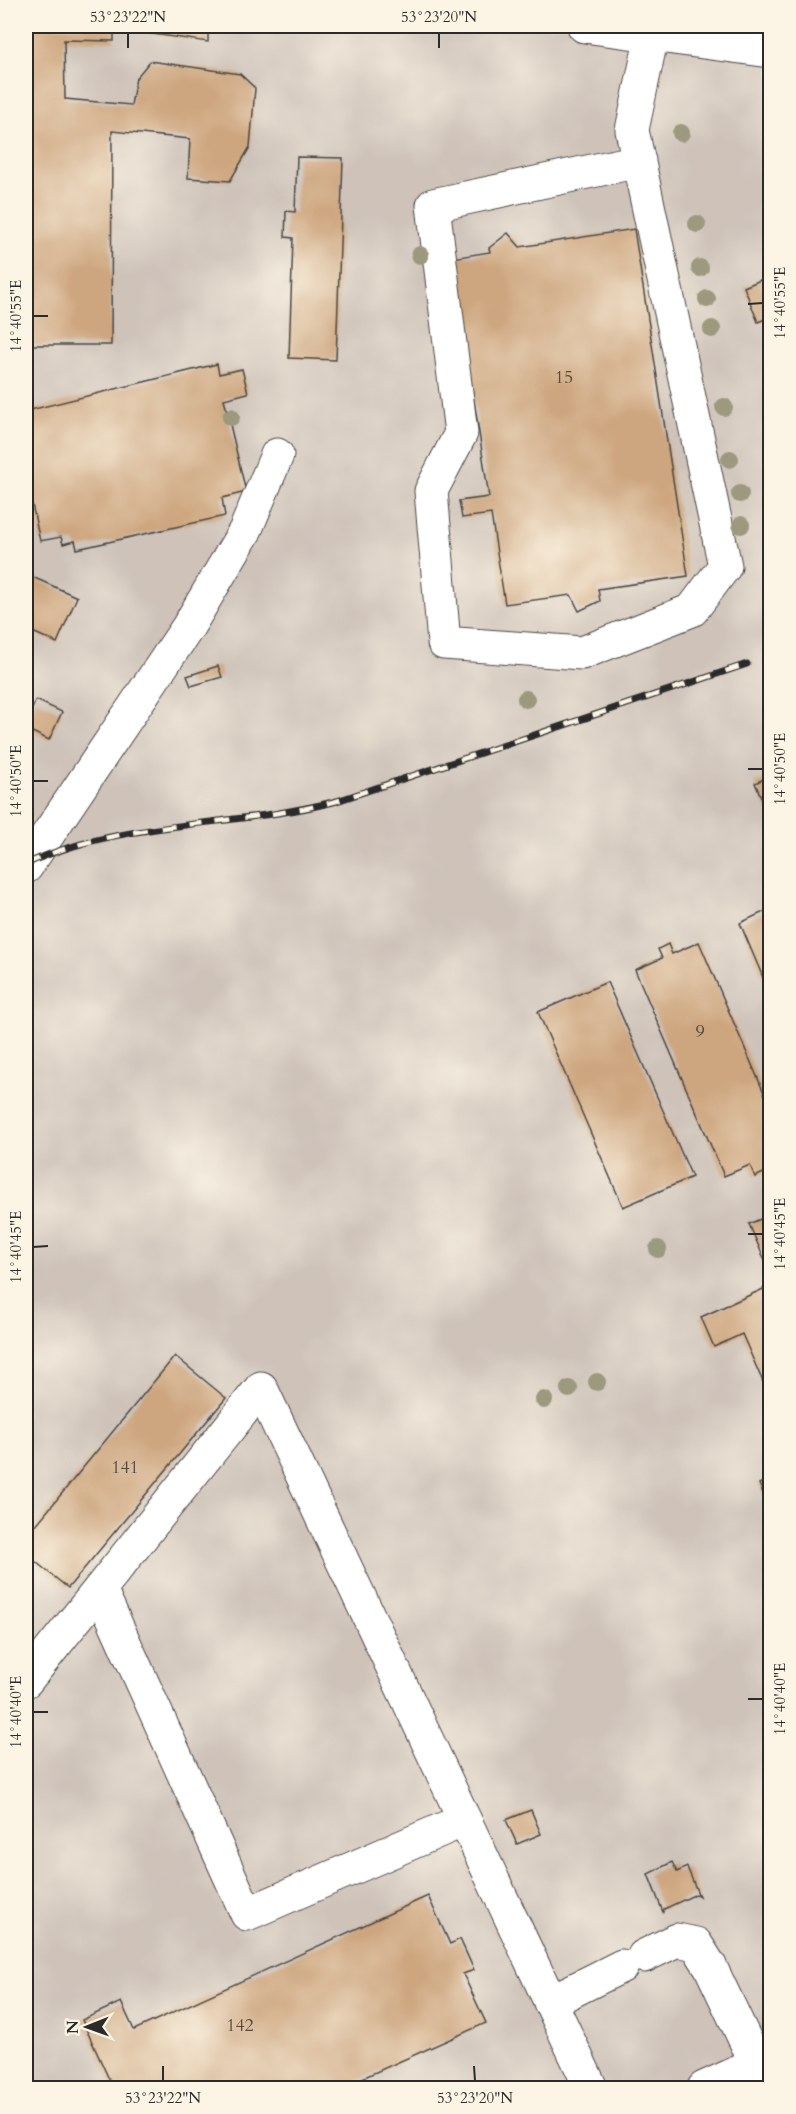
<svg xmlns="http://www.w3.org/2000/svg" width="796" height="2114" font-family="Cardo,serif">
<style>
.industrial{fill:#cec2b9}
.building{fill:#cda67f}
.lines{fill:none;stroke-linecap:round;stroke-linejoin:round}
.minor-casing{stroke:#494743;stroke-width:35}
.minor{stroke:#fff;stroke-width:33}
.rail-casing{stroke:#2b2b2b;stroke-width:7}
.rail{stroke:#fcf5e5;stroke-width:4.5;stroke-dasharray:14;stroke-linecap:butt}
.tree{fill:#9c997e}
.ticks{fill:none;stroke:#2b2b2b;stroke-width:2}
.labels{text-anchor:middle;stroke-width:4.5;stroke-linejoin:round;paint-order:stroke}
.number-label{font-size:18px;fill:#544a40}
.neatline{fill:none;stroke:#2b2b2b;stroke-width:2}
.ticks-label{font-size:15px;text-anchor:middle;fill:#2b2b2b}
</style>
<rect width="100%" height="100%" fill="#fcf5e5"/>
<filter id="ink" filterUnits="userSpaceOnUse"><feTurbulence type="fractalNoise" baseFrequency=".0167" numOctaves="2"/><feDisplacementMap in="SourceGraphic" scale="12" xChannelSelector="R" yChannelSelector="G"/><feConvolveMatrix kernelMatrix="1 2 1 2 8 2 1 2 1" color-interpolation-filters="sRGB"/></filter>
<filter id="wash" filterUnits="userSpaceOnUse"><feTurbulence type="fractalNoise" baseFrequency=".008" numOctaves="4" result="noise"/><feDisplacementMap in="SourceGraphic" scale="24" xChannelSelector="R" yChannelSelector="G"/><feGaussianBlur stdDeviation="1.35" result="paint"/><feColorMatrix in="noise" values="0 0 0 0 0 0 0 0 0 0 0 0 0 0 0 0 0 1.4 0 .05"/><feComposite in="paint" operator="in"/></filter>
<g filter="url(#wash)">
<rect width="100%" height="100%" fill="#f3e5ca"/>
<!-- industrial -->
<rect class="industrial" x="26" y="26" width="744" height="2062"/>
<g id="blocks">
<!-- building -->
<g class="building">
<path d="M26,26H114V41L64,40L65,99L131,105L136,78L150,61L240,74L255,88L250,147L230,181L188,178L190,139L112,131L111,345H26Z"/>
<path d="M140,26H208V42L140,32Z"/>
<path d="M297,157L343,158L336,360L289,358L293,238L285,237L286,211L295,212Z"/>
<path d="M634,229L688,576L598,589L600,601L579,611L571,595L505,604L491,514L462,518L459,501L489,497L452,258L490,252L489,248L508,233L520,247Z"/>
<path d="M770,276V317L758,322L744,287Z"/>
<path d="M217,364L219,374L242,369L248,393L224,399L246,492L222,498L225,516L77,549L75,541L63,544L61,537L40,541L26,477V411Z"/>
<path d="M26,574L77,597L57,643L26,629Z"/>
<path d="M218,666L222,677L191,686L187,676Z"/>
<path d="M36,700L62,712L49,740L26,729V722Z"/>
<path d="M770,776V817L755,783Z"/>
<path d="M770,909V994L740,923Z"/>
<path d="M699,942L765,1095L770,1093V1170L755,1177L750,1165L724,1176L635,970L662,958L658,949L668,944L672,954Z"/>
<path d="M607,982L692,1177L623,1207L538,1012Z"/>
<path d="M770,1215V1272L749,1224Z"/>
<path d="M770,1286V1398L742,1334L714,1347L701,1317Z"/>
<path d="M175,1356L226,1398L68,1588L26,1554V1537Z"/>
<path d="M770,1479V1509L759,1484Z"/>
<path d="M531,1810L541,1834L517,1844L506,1820Z"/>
<path d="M672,1862L677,1872L687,1867L699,1896L696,1894L664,1909L663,1912L648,1874Z"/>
<path d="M428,1896L450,1944L460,1939L474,1970L463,1974L486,2023L340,2088H113L82,2020L121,2002L134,2030Z"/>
</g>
</g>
</g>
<g filter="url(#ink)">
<use href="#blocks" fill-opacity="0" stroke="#494743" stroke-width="1.5"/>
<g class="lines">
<defs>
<g id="minor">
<path d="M584,26L770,51"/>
<path d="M639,161L433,205L461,433L431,491L444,643L582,653L692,610L725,566L632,130L652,35"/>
<path d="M26,867L188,627L245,531L277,455"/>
<path d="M100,1589L247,1914L464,1820"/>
<path d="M26,1681L261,1388L591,2088"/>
<path d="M644,1956L677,1940L696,1944L710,1966L757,2065"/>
<path d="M550,2002L622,1966"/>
<path d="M704,2088L770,2058"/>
</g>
</defs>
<!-- minor casing -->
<use href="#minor" class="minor-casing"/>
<!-- minor -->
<use href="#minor" class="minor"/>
<defs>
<path id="rail" d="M26,864C122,819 235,828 337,801L747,664"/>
</defs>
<!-- rail casing -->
<use href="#rail" class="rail-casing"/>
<!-- rail -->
<use href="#rail" class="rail"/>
</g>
<!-- trees -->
<g class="tree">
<circle cx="681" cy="133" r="9"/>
<circle cx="697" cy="224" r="9"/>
<circle cx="420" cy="255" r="9"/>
<circle cx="700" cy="268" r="9"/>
<circle cx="707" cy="299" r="9"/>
<circle cx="712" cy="329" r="9"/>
<circle cx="724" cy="407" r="9"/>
<circle cx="231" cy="417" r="9"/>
<circle cx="730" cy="459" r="9"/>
<circle cx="740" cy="494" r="9"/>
<circle cx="741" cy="525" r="9"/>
<circle cx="526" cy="699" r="9"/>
<circle cx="658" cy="1249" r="9"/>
<circle cx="597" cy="1382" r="9"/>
<circle cx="569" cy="1389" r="9"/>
<circle cx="544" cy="1400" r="9"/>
</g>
</g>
<!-- ticks -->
<path class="ticks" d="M128,33V48M439,33V48M748,304L763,303M33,316H48M748,769H763M33,781H48M748,1234H763M33,1247L48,1246M748,1699H763M33,1712H48M163,2066V2081M474,2066L475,2081"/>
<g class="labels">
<!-- number labels -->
<g class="number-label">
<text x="564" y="383">15</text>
<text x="700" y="1037">9</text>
<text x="125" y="1473">141</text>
<text x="240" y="2031">142</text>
</g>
</g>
<!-- margin -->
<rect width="796" height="2114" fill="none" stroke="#fcf5e5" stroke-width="66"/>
<!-- north arrow -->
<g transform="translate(87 2027) rotate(269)" stroke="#fcf5e5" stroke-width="4.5" paint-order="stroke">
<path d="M0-4.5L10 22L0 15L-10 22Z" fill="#2b2b2b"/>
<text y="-9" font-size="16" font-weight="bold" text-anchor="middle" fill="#2b2b2b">N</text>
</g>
<rect x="33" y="33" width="730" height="2048" class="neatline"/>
<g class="ticks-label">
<text x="128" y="22">53°23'22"N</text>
<text x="439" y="22">53°23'20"N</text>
<text transform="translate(780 303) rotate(-90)" y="5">14°40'55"E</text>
<text transform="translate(16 316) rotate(-90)" y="5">14°40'55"E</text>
<text transform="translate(780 769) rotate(-90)" y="5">14°40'50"E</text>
<text transform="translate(16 781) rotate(-90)" y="5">14°40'50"E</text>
<text transform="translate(780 1234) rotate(-90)" y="5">14°40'45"E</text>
<text transform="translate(16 1247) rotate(-90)" y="5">14°40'45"E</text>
<text transform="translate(780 1699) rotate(-90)" y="5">14°40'40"E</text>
<text transform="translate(16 1712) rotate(-90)" y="5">14°40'40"E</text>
<text x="163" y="2103">53°23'22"N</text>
<text x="475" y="2103">53°23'20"N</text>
</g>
</svg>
